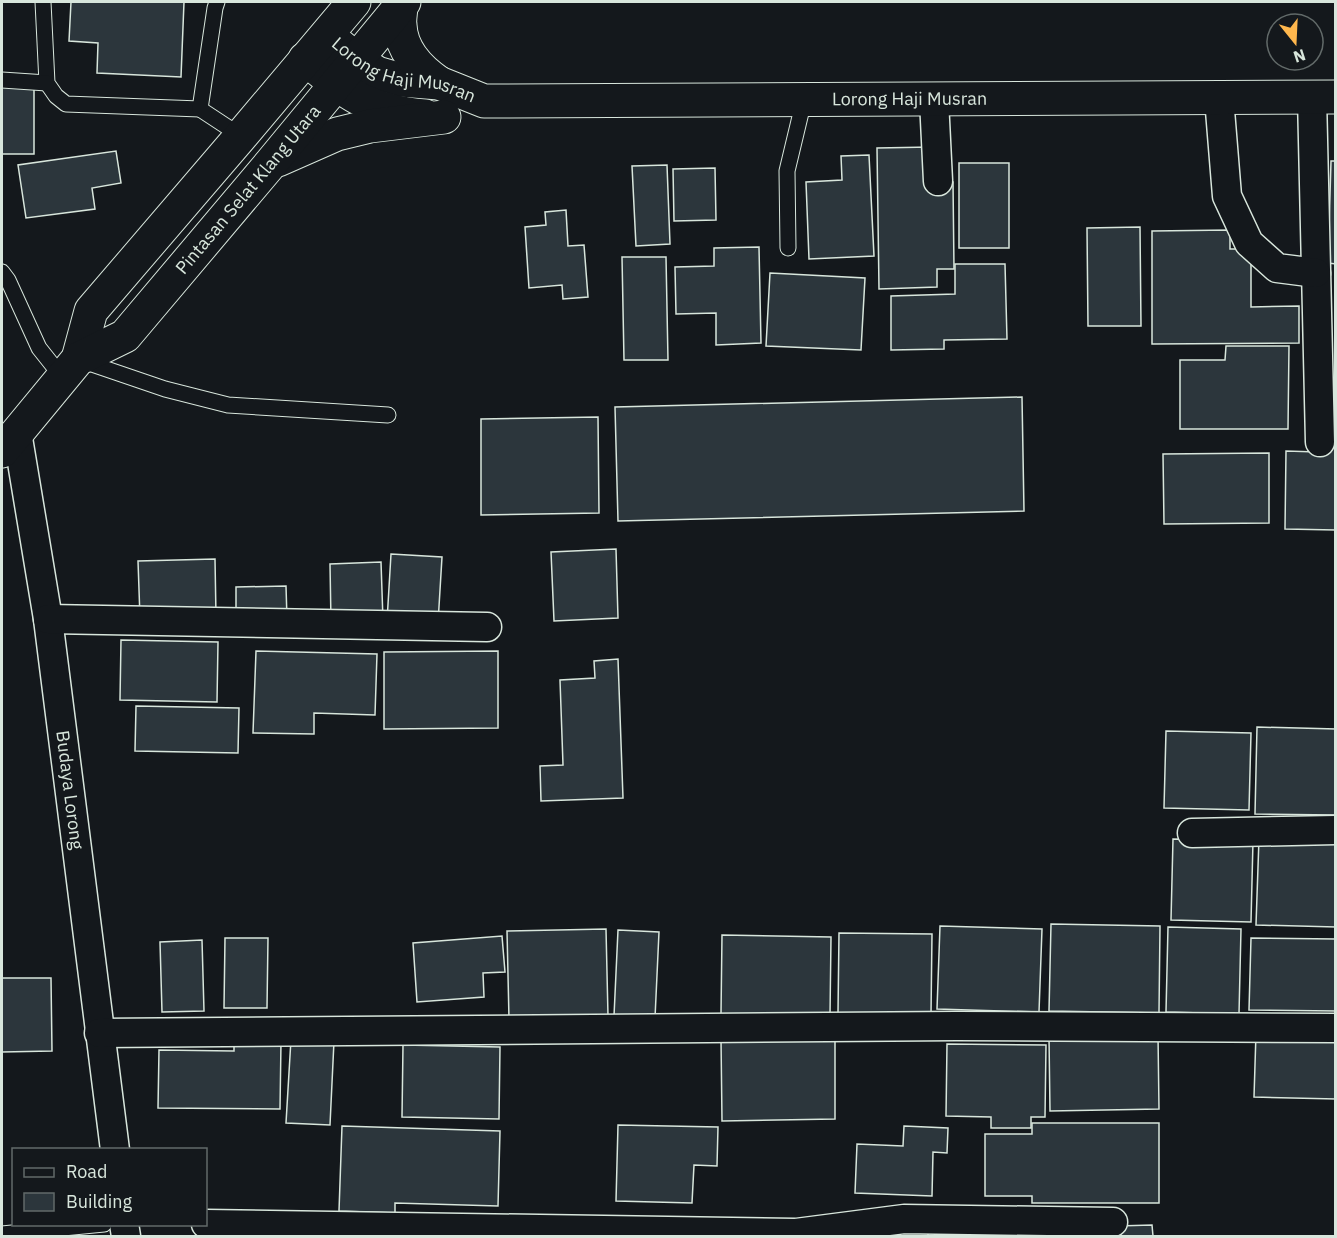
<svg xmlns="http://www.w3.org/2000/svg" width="1337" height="1238" font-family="'IBM Plex Sans',sans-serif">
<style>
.building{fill:#2c363c;stroke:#d8e6dc;stroke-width:1.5}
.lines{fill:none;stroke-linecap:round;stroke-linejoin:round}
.lane-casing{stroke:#d8e6dc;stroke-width:17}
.street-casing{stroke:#d8e6dc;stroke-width:31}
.secondary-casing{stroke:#d8e6dc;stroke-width:35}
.highway-casing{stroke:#d8e6dc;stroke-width:35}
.lane{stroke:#14181c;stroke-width:15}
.street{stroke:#14181c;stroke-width:28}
.secondary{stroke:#14181c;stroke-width:33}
.highway{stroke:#14181c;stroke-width:33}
.labels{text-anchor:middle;stroke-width:4.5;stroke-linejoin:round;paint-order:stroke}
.street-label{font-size:18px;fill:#d8e6dc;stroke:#14181c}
</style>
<rect width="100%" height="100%" fill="#14181c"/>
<!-- building -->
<g class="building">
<path d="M71,2H184L181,77L97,73L98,43L69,41Z"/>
<path d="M34,86V154H2V87Z"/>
<path d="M931,147L932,182H953L954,269H937V287L879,289L877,148Z"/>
<path d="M116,151L121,183L92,188L95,209L26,218L18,165Z"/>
<path d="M869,155L874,256L809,259L806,182L842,180L841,156Z"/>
<path d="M1331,161H1336V264L1328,263Z"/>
<rect x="959" y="163" width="50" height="85"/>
<path d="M667,165L670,244L636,246L632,166Z"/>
<path d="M715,168L716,220L674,221L673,169Z"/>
<path d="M566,210L568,246L584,245L588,297L563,299L562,285L529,288L525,227L546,225L545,212Z"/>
<path d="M1140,227L1141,326H1088L1087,228Z"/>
<path d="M1230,230V249H1251V307L1299,306V343L1152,344V231Z"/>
<path d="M759,247L761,343L716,345V313L676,314L675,267L714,266V248Z"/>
<path d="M622,257H666L668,360H624Z"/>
<path d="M955,264H1005L1007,339L944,340V349L891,350V296L955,294Z"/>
<path d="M770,273L865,278L861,350L766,346Z"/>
<path d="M1226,346H1289L1288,429H1180V360H1225Z"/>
<path d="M1022,397L1024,511L618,521L615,407Z"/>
<path d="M1317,411H1336V530L1285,529L1286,451L1317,452Z"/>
<path d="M598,417L599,513L481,515V419Z"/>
<path d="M1269,453V523L1164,524L1163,454Z"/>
<path d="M616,549L618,618L554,621L551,552Z"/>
<path d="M391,554L442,557L438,623L387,621Z"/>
<path d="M215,559L216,616L140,618L138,561Z"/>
<path d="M381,562L383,620L331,622L330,564Z"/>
<path d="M286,586L287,619L236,620V587Z"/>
<path d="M121,640L218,642L217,702L120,700Z"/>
<path d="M256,651L377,654L375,715L314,713V734L253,733Z"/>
<path d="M498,651V728L384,729V652Z"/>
<path d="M618,659L623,798L541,801L540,766L563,765L560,680L595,678L594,661Z"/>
<path d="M136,706L239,708L238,753L135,751Z"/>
<path d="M1257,727L1336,729V815L1255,814Z"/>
<path d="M1166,731L1251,733L1249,810L1164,808Z"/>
<path d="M1259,838L1336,840V927L1256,925Z"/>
<path d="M1173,839L1253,841L1251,922L1171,920Z"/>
<path d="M1051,924L1160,926L1159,1013L1049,1011Z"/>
<path d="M940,926L1042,929L1039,1012L937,1009Z"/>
<path d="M1168,927L1241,929L1239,1014L1166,1012Z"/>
<path d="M606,929L608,1016L509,1019L507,931Z"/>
<path d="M618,930L659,932L655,1018L614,1016Z"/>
<path d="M839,933L932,934L931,1015L838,1013Z"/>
<path d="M722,935L831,937L830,1015L721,1014Z"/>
<path d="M502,936L505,972L483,973L484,997L417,1002L413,943Z"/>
<path d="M225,938H268L267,1008H224Z"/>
<path d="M1251,938L1336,939V1011L1249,1010Z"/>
<path d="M202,940L204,1011L162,1012L160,942Z"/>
<path d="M2,978H51L52,1051L2,1052Z"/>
<path d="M1256,1033L1336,1034V1099L1254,1097Z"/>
<path d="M1158,1035L1159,1109L1050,1111L1049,1038Z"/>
<path d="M835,1038V1119L722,1121L721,1039Z"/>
<path d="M291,1039L334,1041L330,1125L286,1123Z"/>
<path d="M234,1041L281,1042L280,1109L158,1108L159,1050L234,1051Z"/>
<path d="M947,1044L1046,1045L1045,1117H1031V1128H991V1117L946,1116Z"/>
<path d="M403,1045L500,1047L499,1119L402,1117Z"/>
<path d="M1032,1123H1159V1203H1032V1196H985V1134H1032Z"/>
<path d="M618,1125L718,1127L717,1166L694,1165L692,1203L616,1201Z"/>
<path d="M342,1126L500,1131L498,1206L395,1203V1213L339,1211Z"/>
<path d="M904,1126L948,1128L947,1153L933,1152L932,1196L855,1193L857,1144L903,1146Z"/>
<path d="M1152,1225L1153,1236H1048L1047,1228Z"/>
<path d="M928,1233L1044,1235V1236H928Z"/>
</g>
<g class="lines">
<defs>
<g id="lane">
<path d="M43,2L47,83L56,96L66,104L200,109"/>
<path d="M217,2L215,8L200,109L241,136"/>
<path d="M2,80L47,83"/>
<path d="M788,248L787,171L804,100"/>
<path d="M2,272L8,280L39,348L62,377"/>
<path d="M80,360L165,389L228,405L388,415"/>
<path d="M2,1234L104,1224"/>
</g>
<g id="street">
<path d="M1312,97L1320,442"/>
<path d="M1219,98L1227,196L1249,243L1277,268L1316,273"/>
<path d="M934,100L938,181"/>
<path id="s1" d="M17,432L48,619L115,1150"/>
<path d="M48,619L487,627"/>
<path d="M1192,833L1336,830"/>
<path d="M99,1033L956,1026L1336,1028"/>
<path d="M124,1224L126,1236"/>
<path d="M206,1224L796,1233L904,1219L1113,1222"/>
</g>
<g id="secondary">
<path id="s2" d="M327,35L357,60L377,73L401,80L439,83L484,101L1336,97"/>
<path d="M305,59C322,72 339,88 358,98C379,109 402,114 425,116"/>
</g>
<g id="highway">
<path d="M401,5C401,12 399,19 400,25C401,50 420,70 439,83"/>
<path d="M278,160L337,134L370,126L444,117"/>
<path d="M78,359L91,311L241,136L354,2"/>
<path id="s3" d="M2,451L78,359L125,336L271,163L404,2"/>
</g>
</defs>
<!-- lane casing -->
<use href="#lane" class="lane-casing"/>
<!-- street casing -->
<use href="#street" class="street-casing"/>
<!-- secondary casing -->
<use href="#secondary" class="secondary-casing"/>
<!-- highway casing -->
<use href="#highway" class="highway-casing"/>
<!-- lane -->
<use href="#lane" class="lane"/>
<!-- street -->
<use href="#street" class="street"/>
<!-- secondary -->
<use href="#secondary" class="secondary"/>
<!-- highway -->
<use href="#highway" class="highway"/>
</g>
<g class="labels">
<!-- street labels -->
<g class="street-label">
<text dy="6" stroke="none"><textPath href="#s2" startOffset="87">Lorong Haji Musran</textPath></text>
<text dy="6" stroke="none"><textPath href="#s2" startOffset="600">Lorong Haji Musran</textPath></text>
<text dy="6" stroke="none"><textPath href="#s3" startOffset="363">Pintasan Selat Klang Utara</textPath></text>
<text dy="6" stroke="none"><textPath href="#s1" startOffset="362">Budaya Lorong</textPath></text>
</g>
</g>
<!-- border -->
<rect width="1337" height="1238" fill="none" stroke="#d8e6dc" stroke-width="6"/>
<!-- legend -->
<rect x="12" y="1148" width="195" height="78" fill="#14181c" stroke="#626a69" stroke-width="1.5"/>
<rect x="24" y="1168" width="30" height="9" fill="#14181c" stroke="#626a69" stroke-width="1.5"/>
<text x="66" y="1178" font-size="18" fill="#d8e6dc">Road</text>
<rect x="24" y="1193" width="30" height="18" fill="#2c363c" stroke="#626a69" stroke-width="1.5"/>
<text x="66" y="1208" font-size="18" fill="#d8e6dc">Building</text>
<!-- north arrow -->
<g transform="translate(1295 42) rotate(162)"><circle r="28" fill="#14181c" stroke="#626a69" stroke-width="1.5"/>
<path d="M0-4.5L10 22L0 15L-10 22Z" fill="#ffb74d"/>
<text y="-9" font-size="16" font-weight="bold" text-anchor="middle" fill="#d8e6dc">N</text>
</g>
</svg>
